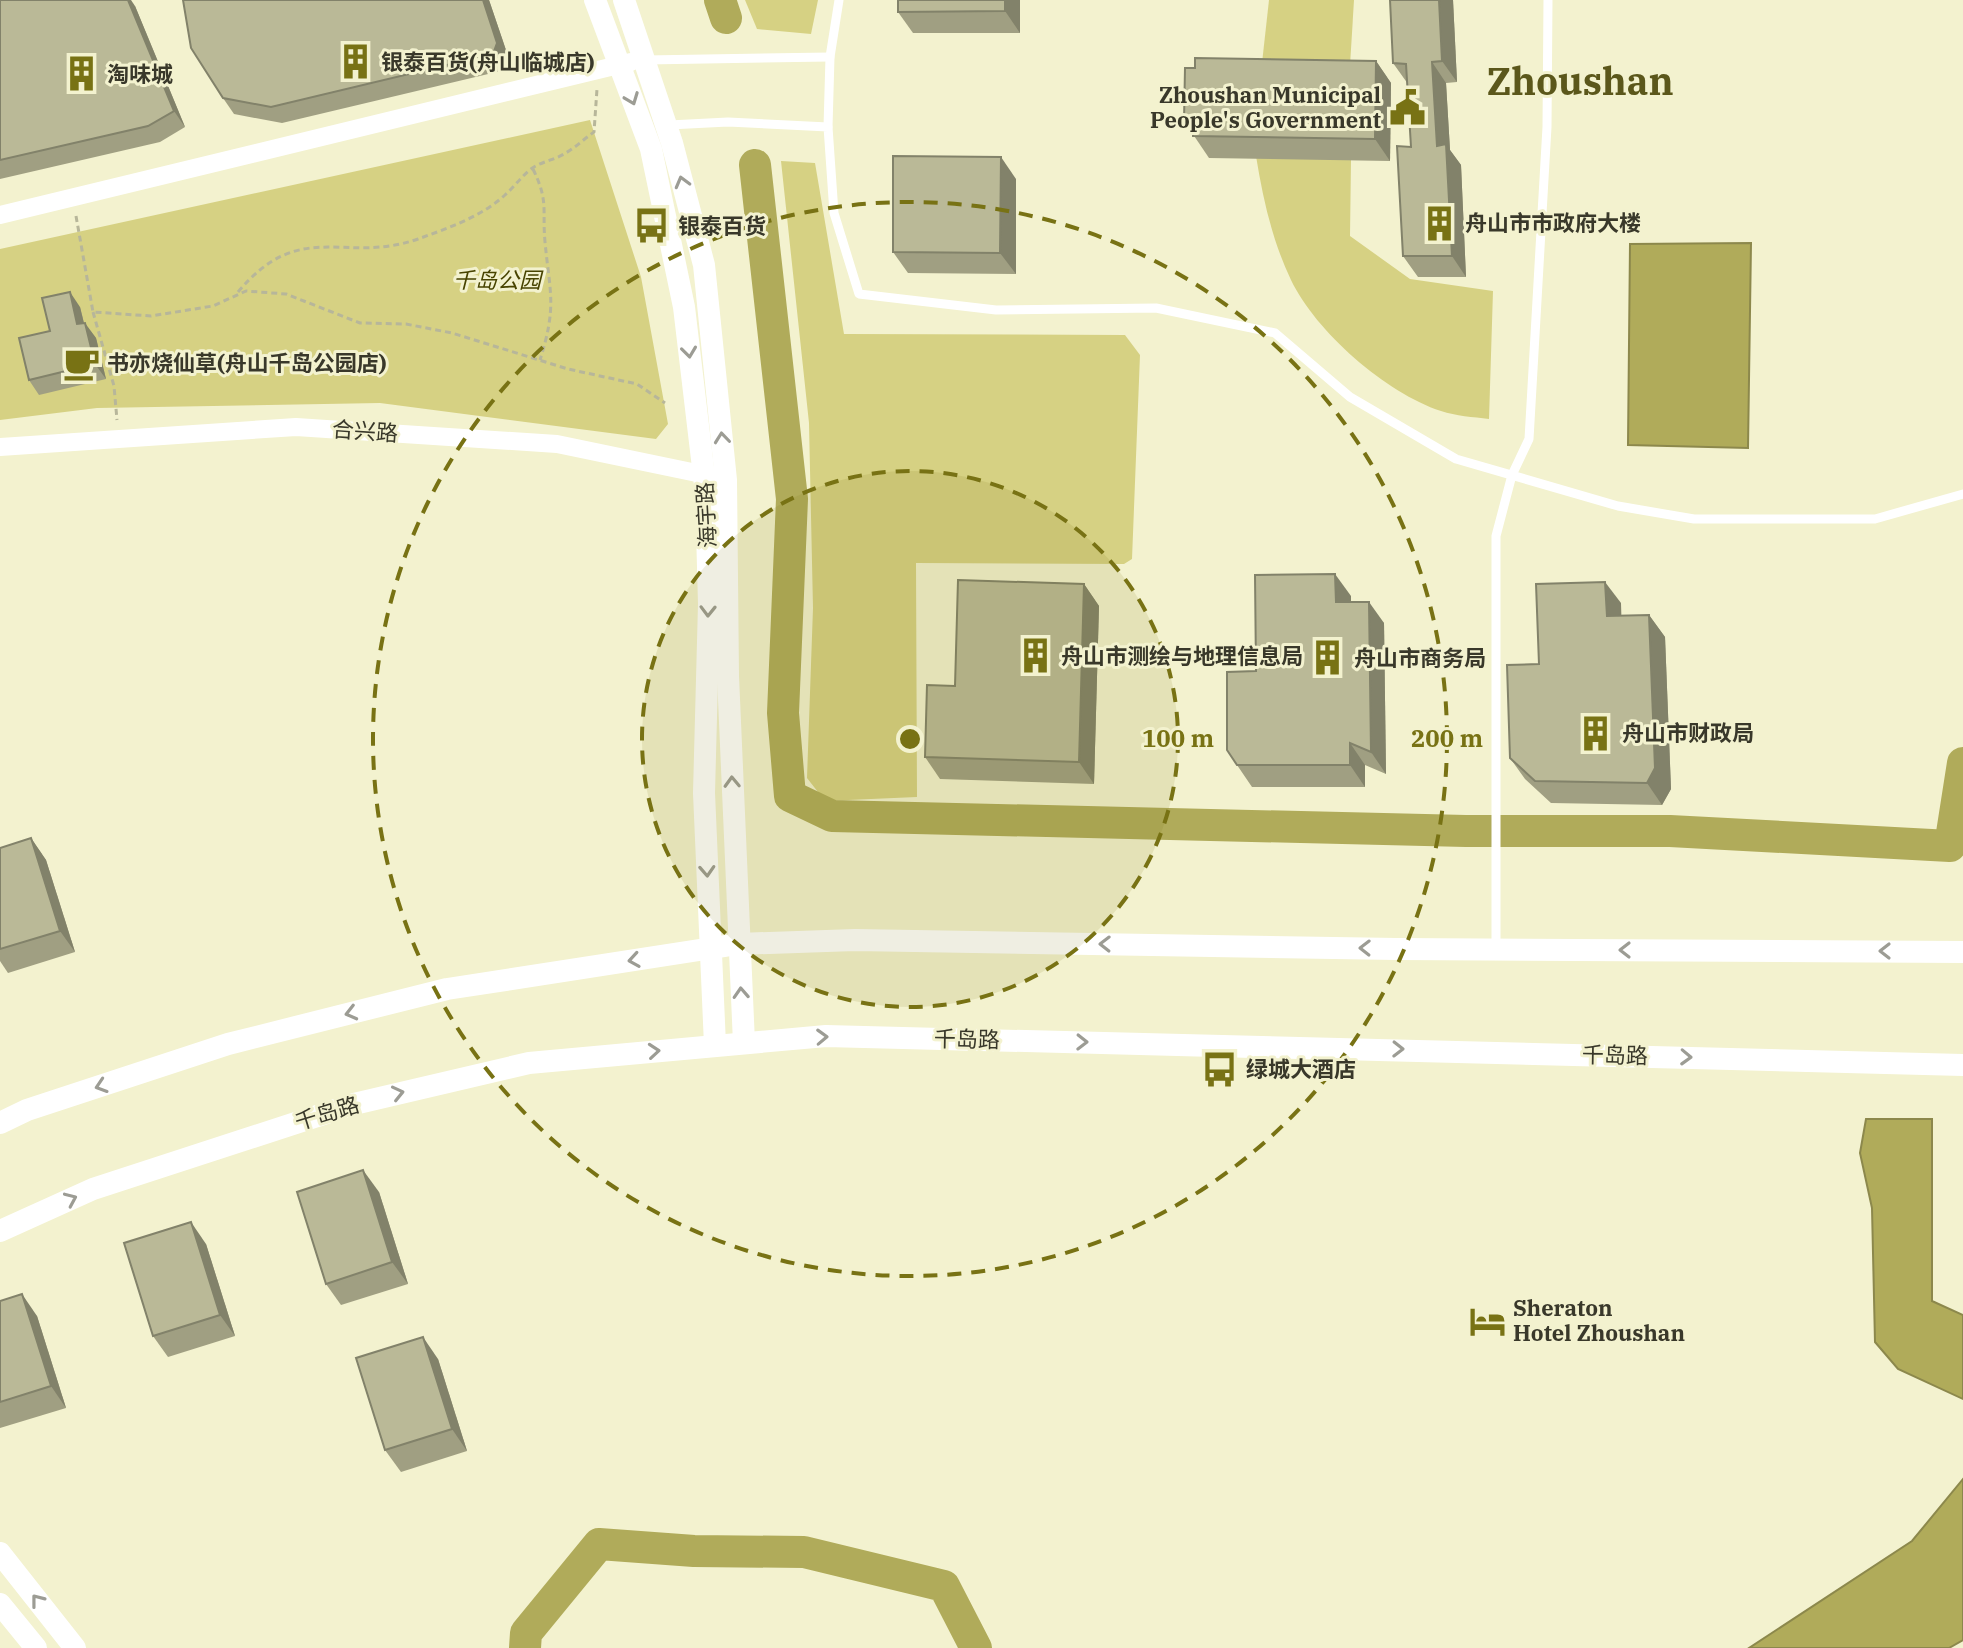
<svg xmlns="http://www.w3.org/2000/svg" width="1963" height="1648" font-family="'IBM Plex Serif','Noto Sans SC',serif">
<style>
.green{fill:#d6d183}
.water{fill:#b0ab5a;stroke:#8c884c;stroke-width:2}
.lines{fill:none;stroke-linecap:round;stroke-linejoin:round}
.river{stroke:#b0ab5a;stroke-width:32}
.path{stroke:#b7b69a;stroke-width:3;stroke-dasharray:6 4;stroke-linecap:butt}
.service{stroke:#fff;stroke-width:9}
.minor{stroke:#fff;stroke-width:18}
.tertiary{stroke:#fff;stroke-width:22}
.wall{fill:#a09f82}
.shaded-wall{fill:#82826a}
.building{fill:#bab997;stroke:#82826a;stroke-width:2}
.oneway{stroke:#9c9c94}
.ring{fill:none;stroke:#787214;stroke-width:4;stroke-dasharray:14 10}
.labels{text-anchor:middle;stroke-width:6;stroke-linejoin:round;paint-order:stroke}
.poi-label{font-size:22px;font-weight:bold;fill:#39382a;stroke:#f3f2cf;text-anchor:start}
.park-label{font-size:22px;font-style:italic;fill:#484400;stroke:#f3f2cf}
.street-label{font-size:22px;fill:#39382a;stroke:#f3f2cf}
.town-label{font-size:38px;font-weight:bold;fill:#5b571b;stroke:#f3f2cf}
.centre{fill:#787214;stroke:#f3f2cf;stroke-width:4}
.ring-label{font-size:24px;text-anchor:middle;font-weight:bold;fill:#787214;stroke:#f3f2cf;stroke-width:6;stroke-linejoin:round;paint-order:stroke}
</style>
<rect width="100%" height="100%" fill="#f3f2cf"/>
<!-- green -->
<g class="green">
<path d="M745,0H818L811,34L757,29Z"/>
<path d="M1269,0H1354L1349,82L1260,81Z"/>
<path d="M590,120L641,277L668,424L656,439L380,403L97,408L0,420V249Z"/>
<path d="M1256,156L1351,160L1350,236L1410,279L1493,291L1489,419C1473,417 1456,416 1441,411C1386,393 1316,332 1291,280C1272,240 1263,199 1256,156Z"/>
<path d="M781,161L815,163L844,334L1125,335L1140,355L1132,559L1124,564L916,563L917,797L825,801L807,778L813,608L809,423Z"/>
</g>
<!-- water -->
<g class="water">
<path d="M1751,243L1748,448L1628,445L1630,244Z"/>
<path d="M1866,1119H1932V1301L1963,1315V1399L1898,1369L1875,1342L1872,1208L1860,1153Z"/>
<path d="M1963,1479V1640L1949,1648H1749L1912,1541Z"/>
</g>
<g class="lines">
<!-- river -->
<g class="river">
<path d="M720,0L726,18"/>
<path d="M755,165L792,499L783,713L790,796L832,816L1466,831H1670L1950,846L1963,763"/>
<path d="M525,1648L526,1633L599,1544L694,1551L804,1552L944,1586L976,1648"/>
</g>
<!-- path -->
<g class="path">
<path d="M533,169C549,202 542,209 545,242C550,294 557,306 540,360"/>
<path d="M76,216L93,312L151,316L213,306L246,291L286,294L360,323L406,324L452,333L568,369L637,384L665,403"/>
<path d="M238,292C301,217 344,265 418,239C448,228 481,217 505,195C514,187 521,177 531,169C540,162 554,160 564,154C575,148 584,139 594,132L597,89"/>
<path d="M93,312L114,386L117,420"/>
</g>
<!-- service -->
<g class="service">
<path d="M646,60L830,57"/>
<path d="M669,125L728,122L828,127L834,213L859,294L996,310L1156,308L1275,333L1350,397L1456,459L1618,506L1694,519H1875L1963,494"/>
<path d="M828,127L830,57L839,0"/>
<path d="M1496,949V536L1512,475L1529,439L1547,127L1548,0"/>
</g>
<!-- minor -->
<g class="minor">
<path d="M0,215L631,62"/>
<path d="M0,447L296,427L557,444L716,477"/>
</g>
<!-- tertiary -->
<g class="tertiary">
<path d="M595,0L651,149L684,307L706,493L709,604L704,793L715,1045"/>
<path d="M624,0L672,143L704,265L726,480L728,676L744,1043"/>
<path d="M0,1123L27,1110L228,1044L447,989L738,944L855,940L1397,949L1963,952"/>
<path d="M0,1231L93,1189L354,1104L529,1063L826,1036L1963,1065"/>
<path d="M0,1553L75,1648"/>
<path d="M0,1604L36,1648"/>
</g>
</g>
<!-- wall -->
<g class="wall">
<path d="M0,0L135,6L185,127L160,142L0,179Z"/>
<path d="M183,0H489L509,59L505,70L282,123L234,114L223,98Z"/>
<path d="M898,0H1020V33H913L898,12Z"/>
<path d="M1453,0L1457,82L1446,83L1450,150L1461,165L1466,277H1418L1403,256L1411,147L1408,84L1393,63Z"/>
<path d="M1376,61L1391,83L1390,161L1209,158L1184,121Z"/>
<path d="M1016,179V274L908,273L893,252Z"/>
<path d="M80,307L84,323L96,338L106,379L39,395L29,380L50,331Z"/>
<path d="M1084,584L1099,606L1094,784L940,779L925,757L955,686Z"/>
<path d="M1351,596V602L1384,623L1386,774L1365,765V787H1252L1237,765Z"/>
<path d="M1621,603V616L1649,615L1665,637L1671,789L1662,805L1551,803L1525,779L1510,758L1539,664Z"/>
<path d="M31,838L46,860L75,952L8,973L0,961V848Z"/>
<path d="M379,1192L408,1284L341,1305L326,1284Z"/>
<path d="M206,1244L235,1336L168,1357L153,1336Z"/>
<path d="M0,1301L37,1316L66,1408L0,1428Z"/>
<path d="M438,1359L467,1451L401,1472L385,1450Z"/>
</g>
<!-- shaded-wall -->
<g class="shaded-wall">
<path d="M128,0H131L135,6L185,127L174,111Z"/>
<path d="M483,0H489L509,59L505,70L493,54Z"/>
<path d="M1005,0H1020V33L1005,11Z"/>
<path d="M1439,0H1453L1457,82L1442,61Z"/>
<path d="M1376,61L1391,83L1390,161L1375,139Z"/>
<path d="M1432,62L1446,83L1450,150L1461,165L1466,277L1452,256L1437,146Z"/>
<path d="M1001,157L1016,179V274L1000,253Z"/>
<path d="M70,292L80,307L88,340L77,324Z"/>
<path d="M85,323L96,338L106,379L95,364Z"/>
<path d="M1335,574L1351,596V624L1336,602Z"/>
<path d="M1605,582L1621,603L1622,638L1607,616Z"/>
<path d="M1084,584L1099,606L1094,784L1079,762Z"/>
<path d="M1369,602L1384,623L1386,774L1371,752Z"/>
<path d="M1649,615L1665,637L1671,789L1662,805L1647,783Z"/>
<path d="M1350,743L1365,765V787L1350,765Z"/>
<path d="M31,838L46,860L75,952L60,931Z"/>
<path d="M363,1170L379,1192L408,1284L392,1262Z"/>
<path d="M191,1222L206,1244L235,1336L220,1315Z"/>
<path d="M22,1294L37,1316L66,1408L51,1386Z"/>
<path d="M423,1337L438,1359L467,1451L452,1429Z"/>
</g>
<!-- building -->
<g class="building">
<path d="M0,0H128L174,111L148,126L0,160Z"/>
<path d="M183,0H483L497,43L493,54L271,107L223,98L191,48Z"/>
<path d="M898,0H1005V11L898,12Z"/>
<path d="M1390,0H1439L1442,61L1432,62L1437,146L1446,144L1452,256H1403L1397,146L1411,147L1406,64L1393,63Z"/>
<path d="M1195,58L1376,61L1375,139L1193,136V121H1184L1185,68H1195Z"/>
<path d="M893,156L1001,157L1000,253L893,252Z"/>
<path d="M70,292L77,324L85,323L95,364L29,380L19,338L50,331L42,298Z"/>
<path d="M1335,574L1336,602H1369L1371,752L1350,743V765H1237L1227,750V672L1256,671L1255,575Z"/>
<path d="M958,580L1084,584L1079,762L925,757L927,685L955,686Z"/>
<path d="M1605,582L1607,616L1649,615L1655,768L1647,783L1535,781L1510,758L1507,665L1539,664L1536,584Z"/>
<path d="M31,838L60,931L0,949V848Z"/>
<path d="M363,1170L392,1262L326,1284L297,1192Z"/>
<path d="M191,1222L220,1315L153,1336L124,1243Z"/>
<path d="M22,1294L51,1386L0,1402V1301Z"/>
<path d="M423,1337L452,1429L385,1450L356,1358Z"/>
</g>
<!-- one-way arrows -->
<defs><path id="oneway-chevron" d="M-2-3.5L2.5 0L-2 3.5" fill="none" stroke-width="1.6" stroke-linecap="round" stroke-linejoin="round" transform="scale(2)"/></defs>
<g class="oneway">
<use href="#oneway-chevron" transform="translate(632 99) rotate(69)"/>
<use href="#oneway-chevron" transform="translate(682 182) rotate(-105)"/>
<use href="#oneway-chevron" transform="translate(689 352) rotate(83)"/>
<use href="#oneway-chevron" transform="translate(722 438) rotate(-96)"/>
<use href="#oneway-chevron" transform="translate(708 611) rotate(91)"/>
<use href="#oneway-chevron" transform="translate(732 782) rotate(-92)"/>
<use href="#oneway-chevron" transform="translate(707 871) rotate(87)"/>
<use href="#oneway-chevron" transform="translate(1105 944) rotate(-179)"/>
<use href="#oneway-chevron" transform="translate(1365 948) rotate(-179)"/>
<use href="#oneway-chevron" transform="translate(1625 950) rotate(-180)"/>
<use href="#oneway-chevron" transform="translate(1885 951) rotate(-180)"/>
<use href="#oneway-chevron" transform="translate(634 960) rotate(171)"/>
<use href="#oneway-chevron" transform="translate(741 993) rotate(-93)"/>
<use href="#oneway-chevron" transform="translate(351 1013) rotate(166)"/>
<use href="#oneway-chevron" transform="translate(822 1037) rotate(-2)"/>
<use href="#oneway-chevron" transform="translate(1082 1042) rotate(1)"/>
<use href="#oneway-chevron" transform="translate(1398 1049) rotate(1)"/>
<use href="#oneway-chevron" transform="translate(654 1051) rotate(-5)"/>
<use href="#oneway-chevron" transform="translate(1686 1057) rotate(2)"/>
<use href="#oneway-chevron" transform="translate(101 1086) rotate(162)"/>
<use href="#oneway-chevron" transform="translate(398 1093) rotate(-13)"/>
<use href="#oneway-chevron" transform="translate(71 1199) rotate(-24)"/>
<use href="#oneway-chevron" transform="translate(37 1600) rotate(-128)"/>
</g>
<!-- distance rings -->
<circle cx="910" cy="739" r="268" fill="#787214" fill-opacity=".12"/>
<g class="ring">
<circle cx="910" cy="739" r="268"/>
<circle cx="910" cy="739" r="537"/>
</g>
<!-- icons -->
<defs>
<symbol id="building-bare" viewBox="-9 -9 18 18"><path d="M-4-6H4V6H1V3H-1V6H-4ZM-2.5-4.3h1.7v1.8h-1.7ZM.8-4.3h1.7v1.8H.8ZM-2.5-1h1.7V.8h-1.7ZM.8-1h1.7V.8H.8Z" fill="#787214" stroke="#f3f2cf" stroke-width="2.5" paint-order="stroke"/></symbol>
<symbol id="civic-bare" viewBox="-9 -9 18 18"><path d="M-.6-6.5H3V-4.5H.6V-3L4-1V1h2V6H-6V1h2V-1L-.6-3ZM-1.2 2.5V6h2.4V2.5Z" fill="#787214" stroke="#f3f2cf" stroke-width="2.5" paint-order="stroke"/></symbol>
<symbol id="bus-bare" viewBox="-9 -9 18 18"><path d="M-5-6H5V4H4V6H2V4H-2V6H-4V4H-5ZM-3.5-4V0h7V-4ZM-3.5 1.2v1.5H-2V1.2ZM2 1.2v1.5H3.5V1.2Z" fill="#787214" stroke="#f3f2cf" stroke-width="2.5" paint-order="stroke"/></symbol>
<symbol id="cafe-bare" viewBox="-9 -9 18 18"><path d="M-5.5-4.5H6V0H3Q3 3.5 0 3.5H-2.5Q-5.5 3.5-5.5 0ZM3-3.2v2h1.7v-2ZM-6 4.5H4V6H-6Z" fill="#787214" stroke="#f3f2cf" stroke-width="2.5" paint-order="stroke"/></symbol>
<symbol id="hotel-bare" viewBox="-9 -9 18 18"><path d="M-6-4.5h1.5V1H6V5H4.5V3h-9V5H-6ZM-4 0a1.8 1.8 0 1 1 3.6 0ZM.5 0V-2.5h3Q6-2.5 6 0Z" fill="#787214" stroke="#f3f2cf" stroke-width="2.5" paint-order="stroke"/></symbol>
</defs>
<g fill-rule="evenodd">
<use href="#building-bare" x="330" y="36" width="51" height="51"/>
<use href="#building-bare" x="56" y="48" width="51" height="51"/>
<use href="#civic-bare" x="1382" y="82" width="51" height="51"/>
<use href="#building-bare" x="1414" y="198" width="51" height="51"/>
<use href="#bus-bare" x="626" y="200" width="51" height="51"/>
<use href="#cafe-bare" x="56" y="338" width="51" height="51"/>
<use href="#building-bare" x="1010" y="630" width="51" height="51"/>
<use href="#building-bare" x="1302" y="632" width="51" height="51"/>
<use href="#building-bare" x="1570" y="708" width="51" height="51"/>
<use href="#bus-bare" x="1194" y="1044" width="51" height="51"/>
<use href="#hotel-bare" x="1462" y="1296" width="51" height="51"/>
</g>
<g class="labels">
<!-- poi labels -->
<g class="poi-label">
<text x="381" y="70">银泰百货(舟山临城店)</text>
<text x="107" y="82">淘味城</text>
<text x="1381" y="103" text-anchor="end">Zhoushan Municipal<tspan x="1381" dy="25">People's Government</tspan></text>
<text x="1465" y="231">舟山市市政府大楼</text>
<text x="678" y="234">银泰百货</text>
<text x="107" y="371">书亦烧仙草(舟山千岛公园店)</text>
<text x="1061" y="664">舟山市测绘与地理信息局</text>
<text x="1354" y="666">舟山市商务局</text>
<text x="1622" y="741">舟山市财政局</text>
<text x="1246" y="1077">绿城大酒店</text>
<text x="1513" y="1316">Sheraton<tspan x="1513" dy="25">Hotel Zhoushan</tspan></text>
</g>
<!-- park labels -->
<g class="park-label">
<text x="497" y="288">千岛公园</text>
</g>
<!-- street labels -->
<g class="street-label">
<text transform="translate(365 431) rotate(4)" y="8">合兴路</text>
<text transform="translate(706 515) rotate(-93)" y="8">海宇路</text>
<text transform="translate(967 1039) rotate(1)" y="8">千岛路</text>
<text transform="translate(1615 1055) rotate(1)" y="8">千岛路</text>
<text transform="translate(327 1113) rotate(-17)" y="8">千岛路</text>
</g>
<!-- town labels -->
<g class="town-label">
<text x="1580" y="95">Zhoushan</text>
</g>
</g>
<circle cx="910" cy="739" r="12" class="centre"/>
<g class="ring-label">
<text x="1178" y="747">100 m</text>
<text x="1447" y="747">200 m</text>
</g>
</svg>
